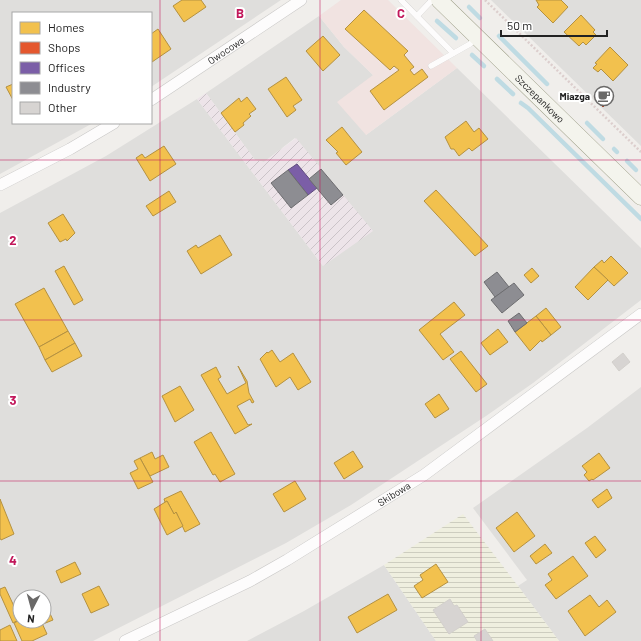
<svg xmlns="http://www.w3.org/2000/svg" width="641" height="641" font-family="Barlow,sans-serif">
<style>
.residential{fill:#dfdedc;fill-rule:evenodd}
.commercial{fill:#f1e3e1}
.industrial{fill:url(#industrial-furrows)}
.farmland{fill:url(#farmland-rules)}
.homes{fill:#f2c14e;stroke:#b49141}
.shops{fill:#e4572e;stroke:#aa472a}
.offices{fill:#7b5ea7;stroke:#604c7f}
.industry{fill:#8d8d92;stroke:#6d6d70}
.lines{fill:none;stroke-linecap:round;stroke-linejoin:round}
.stream{stroke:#bfdbe3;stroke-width:4.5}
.building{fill:#d7d4d2;stroke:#d3d0cc}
.lane-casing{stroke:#c9c8c7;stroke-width:6}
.street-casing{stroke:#c9c8c7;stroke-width:12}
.secondary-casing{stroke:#999a82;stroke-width:17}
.path{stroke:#dccecd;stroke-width:2.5;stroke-dasharray:2 2;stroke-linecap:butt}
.lane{stroke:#fdfcfc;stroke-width:5.5}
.street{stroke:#fdfcfc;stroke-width:11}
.secondary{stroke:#f4f4ed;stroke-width:16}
.grid{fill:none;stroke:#c2185b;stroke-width:1;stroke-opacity:0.55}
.labels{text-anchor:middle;stroke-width:4;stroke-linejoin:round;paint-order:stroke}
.street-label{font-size:10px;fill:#222;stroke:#fff}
.poi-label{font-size:10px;font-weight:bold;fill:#222;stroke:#fff;text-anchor:end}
.grid-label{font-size:13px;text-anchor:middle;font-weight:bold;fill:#c2185b;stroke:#fff;stroke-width:4;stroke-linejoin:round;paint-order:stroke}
</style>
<defs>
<pattern id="industrial-furrows" width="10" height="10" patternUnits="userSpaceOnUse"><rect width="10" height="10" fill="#ede4e9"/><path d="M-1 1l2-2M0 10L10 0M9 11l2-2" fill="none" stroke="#cbc3c8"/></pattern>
<pattern id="farmland-rules" width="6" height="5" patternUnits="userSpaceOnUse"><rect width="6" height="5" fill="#efefdf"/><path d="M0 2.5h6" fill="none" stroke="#cdcdbf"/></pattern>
</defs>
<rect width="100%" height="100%" fill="#f0eeeb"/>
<!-- residential -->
<g class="residential">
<path d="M0,0H281L151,87V13H13V123H93L0,174Z"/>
<path d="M491,0H641V146L602,108Z"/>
<path d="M319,16L344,47L373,75L366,135L457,68L641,248V300L533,383L486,416L351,505L286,543L93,641H0V213L106,156L197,99L323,266L295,138L264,162L255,160L206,93ZM20,597H44V621H20Z"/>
<path d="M641,387V641H559L518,586L527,580L473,508L587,428Z"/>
<path d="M384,565L436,641H247L304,611Z"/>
</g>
<!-- commercial -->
<path class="commercial" d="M341,0H388L457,68L366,135L337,102L373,75L344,47L319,16Z"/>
<!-- industrial -->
<path class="industrial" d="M206,93L255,160L264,162L296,138L373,231L323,266L197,99Z"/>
<!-- farmland -->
<path class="farmland" d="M463,514L518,586L559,641H436L384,565Z"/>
<!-- homes -->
<g class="homes">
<path d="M182,0H201L206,7L184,22L173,6Z"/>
<path d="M536,0H561L568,7L553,23L537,7L539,5Z"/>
<path d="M364,10L408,51L404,55L414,67L410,70L414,75L422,69L428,77L384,110L370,91L399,70L394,66L390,70L345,29Z"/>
<path d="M581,15L595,30L593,32L596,35L586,45L583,42L579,46L564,32Z"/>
<path d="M158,29L171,49L152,62L151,34Z"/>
<path d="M323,36L340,55L323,71L306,51Z"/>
<path d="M610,47L628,65L613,81L601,69L598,72L593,68L597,64L595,63Z"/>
<path d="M286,77L302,100L293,106L296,110L287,117L268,89Z"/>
<path d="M13,84V100L6,87Z"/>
<path d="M247,97L256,109L249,114L251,116L243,123L244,125L235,132L221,113L239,98L241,102Z"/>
<path d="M466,121L474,132L479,128L488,139L472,151L469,148L459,156L454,149H451L445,137Z"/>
<path d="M342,127L362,152L346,165L336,153L338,152L326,140Z"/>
<path d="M164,146L176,164L150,181L136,158L142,154L145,158Z"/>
<path d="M436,190L488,246L475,256L424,201Z"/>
<path d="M169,191L176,202L153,216L146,206Z"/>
<path d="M63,214L75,233L67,241L66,239L60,242L48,223Z"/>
<path d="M220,235L232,255L201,274L187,251L196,245L198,248Z"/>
<path d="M611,256L628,273L614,286L594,267L602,260L604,263Z"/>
<path d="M64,266L83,300L74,305L55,271Z"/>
<path d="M594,267L608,280L588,300L575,287Z"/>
<path d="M532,268L539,276L531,283L524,275Z"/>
<path d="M44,288L68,331L39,347L15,304Z"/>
<path d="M454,302L465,315L440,334L454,352L443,360L419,330Z"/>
<path d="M546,308L561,327L551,335L536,316Z"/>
<path d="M536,316L551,335L542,342L541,340L530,351L515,332Z"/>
<path d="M498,329L508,342L490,355L481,343Z"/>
<path d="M68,331L75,343L45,360L39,347Z"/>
<path d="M75,343L82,356L52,372L45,360Z"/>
<path d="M272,350L280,362L293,353L311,382L298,390L290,377L276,387L260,359L267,352L268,353Z"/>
<path d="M461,351L487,384L476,392L450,359Z"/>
<path d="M238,366L247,381L249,393L254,402L252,403L250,399L237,406L248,425L252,424L235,434L201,375L216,367L221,377L218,379L227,394L246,383Z"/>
<path d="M180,386L194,410L175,422L162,396Z"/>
<path d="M439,394L449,409L435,418L425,404Z"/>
<path d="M211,432L235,474L220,482L215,474L213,475L194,442Z"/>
<path d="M353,451L363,467L344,479L334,463Z"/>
<path d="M152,452L155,459L163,455L169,467L150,476L140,458Z"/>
<path d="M599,453L610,468L593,480L592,479L589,481L584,475L587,472L582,466Z"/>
<path d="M140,458L153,482L138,489L130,473L138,469L134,461Z"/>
<path d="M295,481L306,499L284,512L273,494Z"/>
<path d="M607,489L612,498L598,508L592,500Z"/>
<path d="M181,491L200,524L185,532L176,512L174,514L167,501L165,502L164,499Z"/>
<path d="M0,499L14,534L1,540L0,538Z"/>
<path d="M167,501L174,514L176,512L183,526L167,535L154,509Z"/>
<path d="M517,512L535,536L514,552L496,528Z"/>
<path d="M595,536L606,550L596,558L585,543Z"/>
<path d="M545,544L552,553L536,564L530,556Z"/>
<path d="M573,556L588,576L556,599L545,585L552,580L548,574Z"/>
<path d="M75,562L81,574L61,583L56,571Z"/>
<path d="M436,564L448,582L422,598L414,586L423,580L420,575Z"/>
<path d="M99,586L109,605L91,613L82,594Z"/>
<path d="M5,587L20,619L13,623L0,594V589Z"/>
<path d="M388,594L397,610L357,633L348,617Z"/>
<path d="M590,595L599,607L607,600L616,612L585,636L568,611Z"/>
<path d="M46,605L53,620L43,624L41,621H44V606Z"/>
<path d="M20,620L41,621L47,634L32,641H22L14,623Z"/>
<path d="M10,625L17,641H0V630Z"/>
</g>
<!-- shops -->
<path class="shops" d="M604,86L614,96L603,107L594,97Z"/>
<!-- offices -->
<path class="offices" d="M297,164L317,188L308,195L288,170Z"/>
<!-- industry -->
<g class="industry">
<path d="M321,169L343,195L331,205L309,179Z"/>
<path d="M288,170L308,195L291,208L271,183Z"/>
<path d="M497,272L509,287L495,297L484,282Z"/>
<path d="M514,283L524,295L502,313L491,300Z"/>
<path d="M519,313L527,323L515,332L508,321Z"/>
</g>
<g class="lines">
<!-- stream -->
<g class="stream">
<path d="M469,7L480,18"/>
<path d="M437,21L456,38"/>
<path d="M499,36L547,84"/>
<path d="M472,55L484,66"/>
<path d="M497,79L513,94"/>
<path d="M521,103L528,108L641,219"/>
<path d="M587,123L603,139"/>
<path d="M614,149L617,152"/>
<path d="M627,161L636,170"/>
</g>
</g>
<!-- building -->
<g class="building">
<path d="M623,353L630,362L619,371L612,362Z"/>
<path d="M450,599L454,606L457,605L468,622L449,634L433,610Z"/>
<path d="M485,629L493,641H477L474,636Z"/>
</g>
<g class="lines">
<defs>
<g id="lane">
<path d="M401,0L453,53"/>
<path d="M417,16L432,0"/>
<path d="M431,66L470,44L476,38"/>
</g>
<g id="street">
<path id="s1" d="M151,100L301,0"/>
<path d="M0,185L70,149L114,123"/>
<path id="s2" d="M125,641L250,581L287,560L424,475L641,314"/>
</g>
<g id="secondary">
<path id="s3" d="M439,0L641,197"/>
</g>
</defs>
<!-- lane casing -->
<use href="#lane" class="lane-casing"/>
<!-- street casing -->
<use href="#street" class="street-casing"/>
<!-- secondary casing -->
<use href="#secondary" class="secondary-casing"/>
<!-- path -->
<path class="path" d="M485,0L641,152"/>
<!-- lane -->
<use href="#lane" class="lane"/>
<!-- street -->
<use href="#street" class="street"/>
<!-- secondary -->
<use href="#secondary" class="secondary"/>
</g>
<!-- grid -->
<path class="grid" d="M160,0V641M320,0V641M481,0V641M0,160H641M0,320H641M0,481H641"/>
<!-- icons -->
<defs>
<symbol id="cafe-ring" viewBox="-11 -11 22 22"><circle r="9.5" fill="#fff" stroke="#6a6968" stroke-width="1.5"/><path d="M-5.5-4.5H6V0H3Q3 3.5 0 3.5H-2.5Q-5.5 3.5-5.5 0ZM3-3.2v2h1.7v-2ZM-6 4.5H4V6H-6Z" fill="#6a6968"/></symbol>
</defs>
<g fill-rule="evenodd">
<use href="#cafe-ring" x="593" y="85" width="22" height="22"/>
</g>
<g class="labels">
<!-- street labels -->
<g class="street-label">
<text dy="4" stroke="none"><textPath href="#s1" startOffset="90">Owocowa</textPath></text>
<text dy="4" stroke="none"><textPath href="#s3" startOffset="141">Szczepankowo</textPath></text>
<text dy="4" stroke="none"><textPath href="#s2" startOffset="307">Skibowa</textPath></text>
</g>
<!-- poi labels -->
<g class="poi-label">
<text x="590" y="100">Miazga</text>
</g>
</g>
<g class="grid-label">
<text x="240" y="18">B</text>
<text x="401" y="18">C</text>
<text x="13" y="245">2</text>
<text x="13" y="405">3</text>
<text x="13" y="565">4</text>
</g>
<!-- legend -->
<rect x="12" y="12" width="140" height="112" fill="#ffffff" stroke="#a7a7a7"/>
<rect x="20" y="22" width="20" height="12" fill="#f2c14e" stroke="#a7a7a7"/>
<text x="48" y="32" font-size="12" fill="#222222">Homes</text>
<rect x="20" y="42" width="20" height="12" fill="#e4572e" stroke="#a7a7a7"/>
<text x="48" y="52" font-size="12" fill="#222222">Shops</text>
<rect x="20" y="62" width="20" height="12" fill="#7b5ea7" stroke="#a7a7a7"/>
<text x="48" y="72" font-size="12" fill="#222222">Offices</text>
<rect x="20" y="82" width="20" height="12" fill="#8d8d92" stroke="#a7a7a7"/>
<text x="48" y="92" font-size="12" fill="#222222">Industry</text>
<rect x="20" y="102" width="20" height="12" fill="#d7d4d2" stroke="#a7a7a7"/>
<text x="48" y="112" font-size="12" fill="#222222">Other</text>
<!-- north arrow -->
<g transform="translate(32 609) rotate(186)"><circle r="19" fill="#ffffff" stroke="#a7a7a7"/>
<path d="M0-3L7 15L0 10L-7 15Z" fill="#6a6968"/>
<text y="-6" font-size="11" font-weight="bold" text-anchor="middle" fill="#222222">N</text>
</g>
<!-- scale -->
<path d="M501 30v6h106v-6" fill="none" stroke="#222222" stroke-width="2"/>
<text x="507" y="30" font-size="12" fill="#222222" stroke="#ffffff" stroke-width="3" paint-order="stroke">50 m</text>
</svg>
